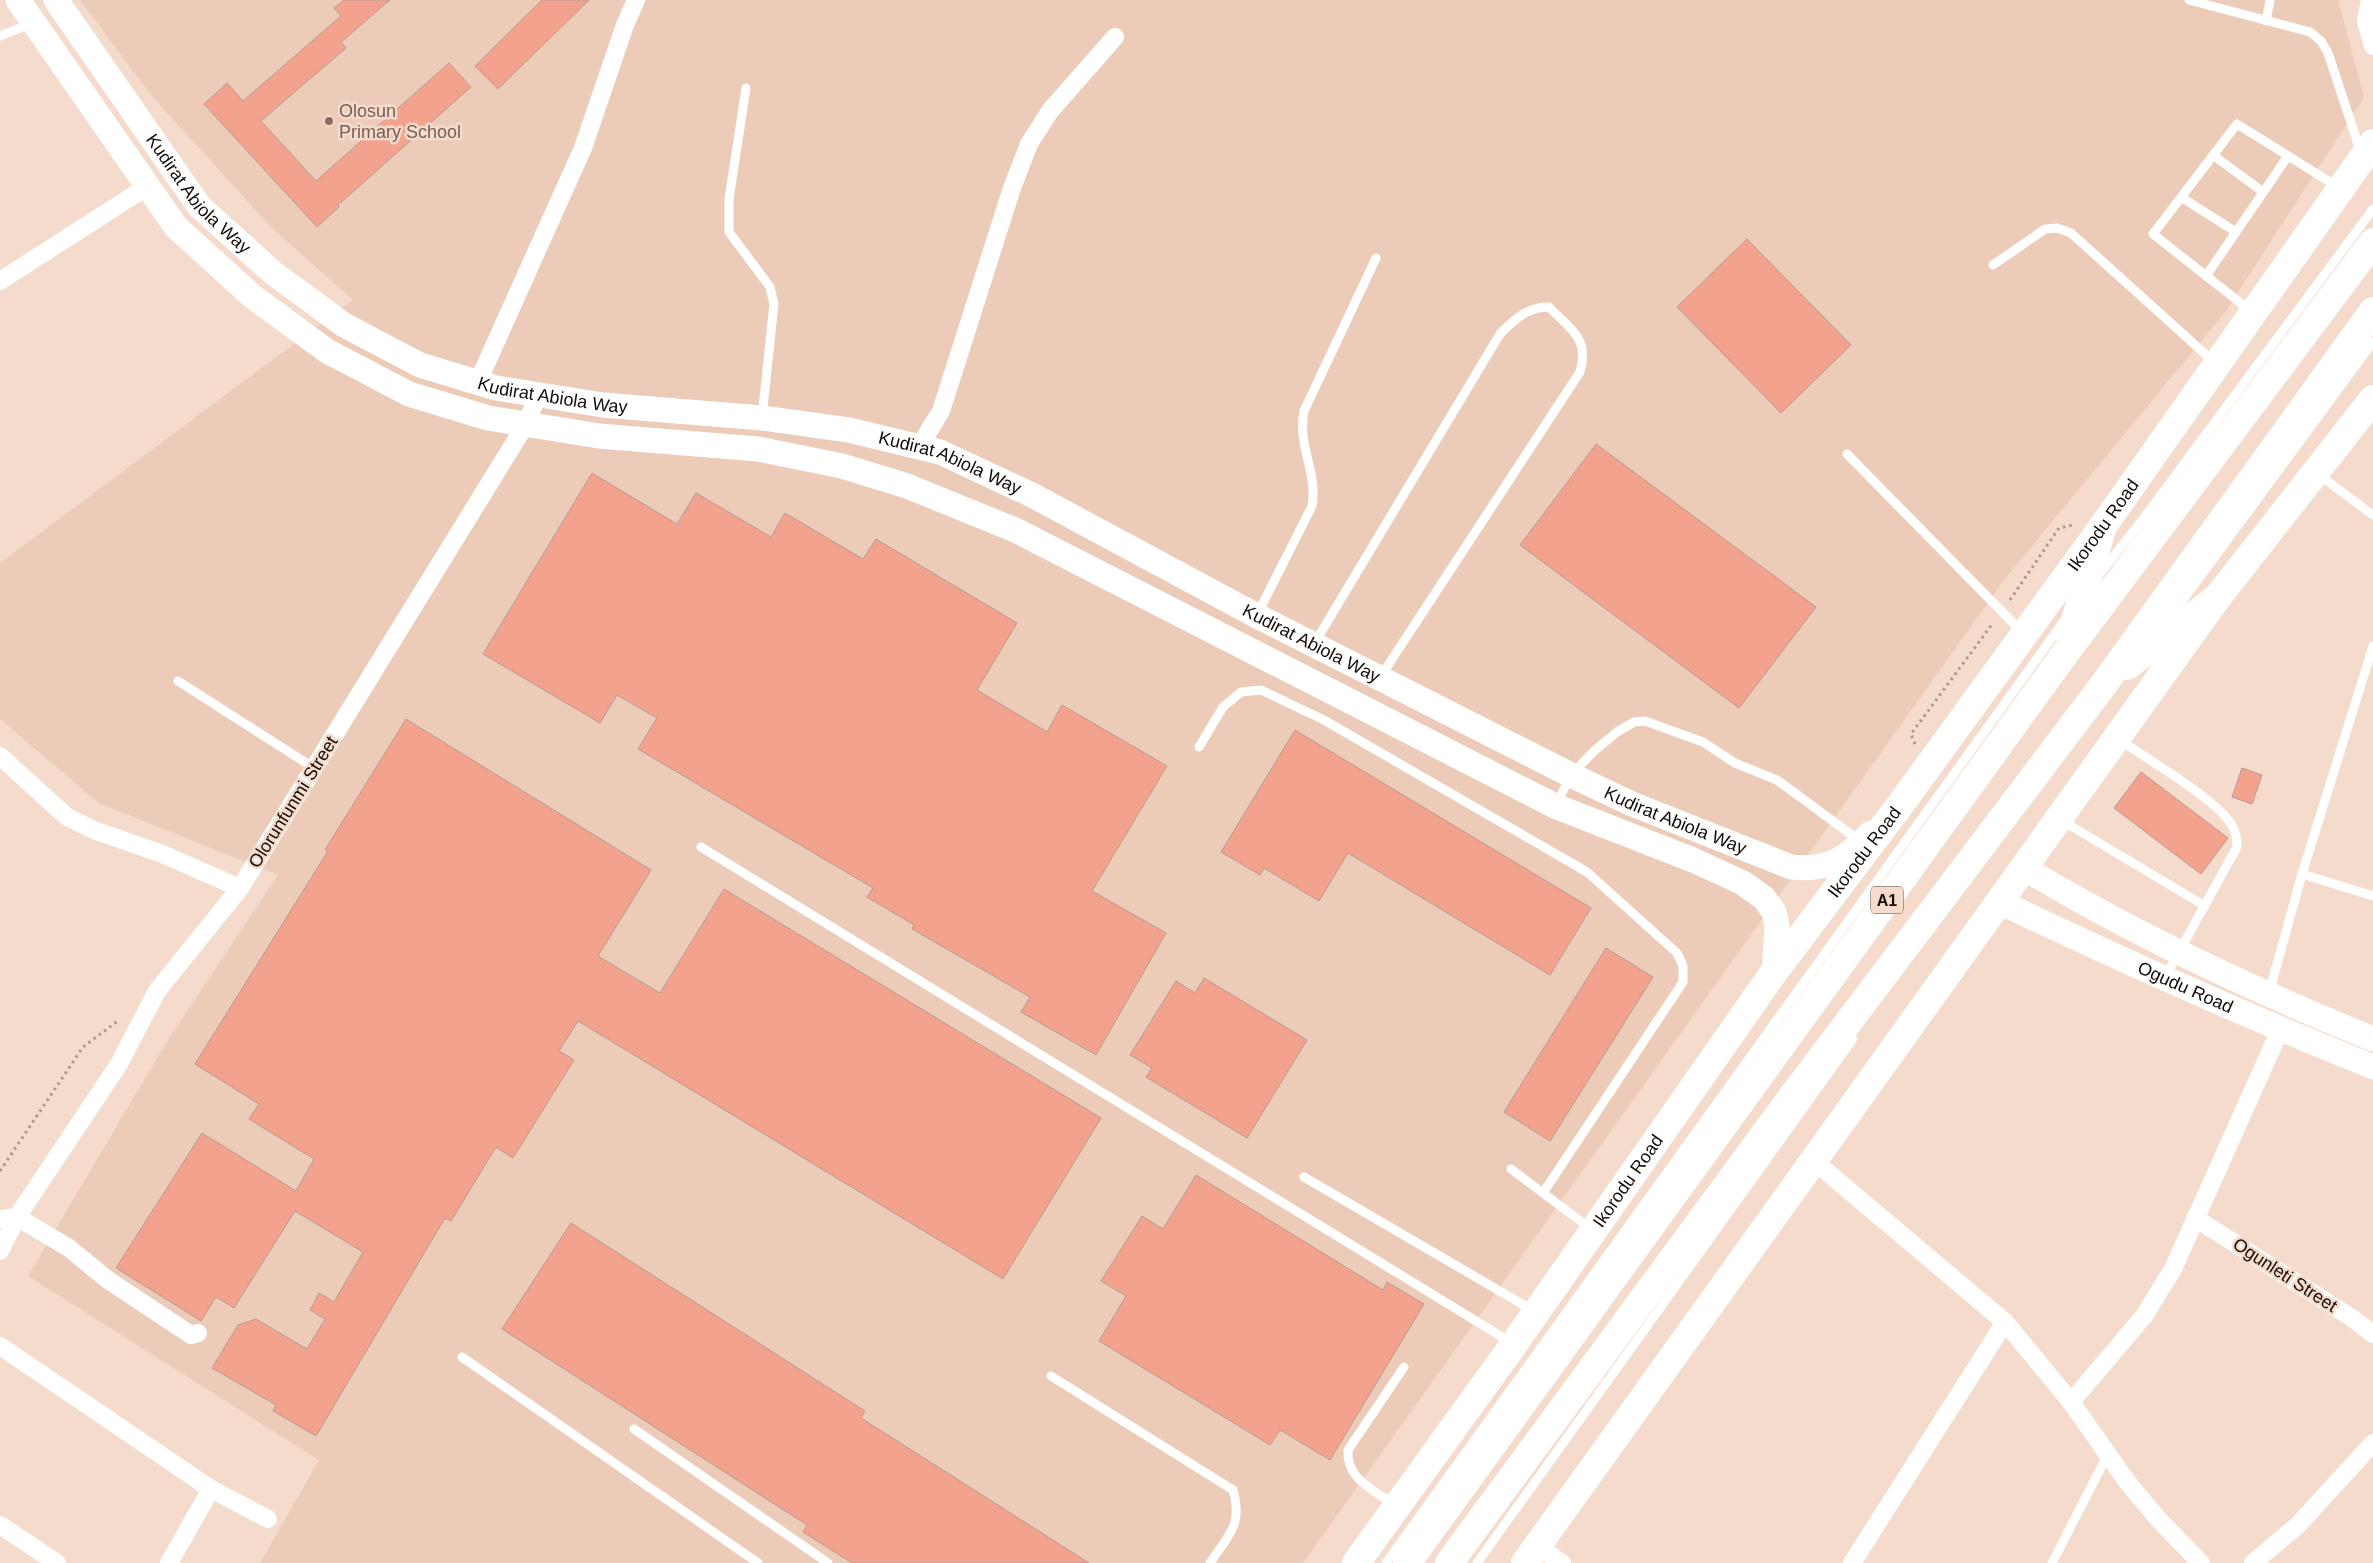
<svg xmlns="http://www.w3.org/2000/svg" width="2373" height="1563" font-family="Helvetica,sans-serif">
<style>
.built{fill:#ecccb8}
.building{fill:#f3a28e;stroke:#b79b94}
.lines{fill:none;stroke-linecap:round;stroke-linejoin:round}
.path{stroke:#ab988b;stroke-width:3;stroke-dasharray:2.5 4;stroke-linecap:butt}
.service{stroke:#fff;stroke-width:9}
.minor{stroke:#fff;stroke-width:18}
.secondary{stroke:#fff;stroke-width:25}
.primary{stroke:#fff;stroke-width:28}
.motorway{stroke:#fff;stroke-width:28}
.education-dot{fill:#8d6e63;stroke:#f4dbcb;stroke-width:2}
.labels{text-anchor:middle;stroke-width:5;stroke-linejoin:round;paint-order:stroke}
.shield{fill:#f4dbcb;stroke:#574a42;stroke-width:1}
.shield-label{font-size:16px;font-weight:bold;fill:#140c07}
.education-label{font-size:18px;fill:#785e54;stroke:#f4dbcb;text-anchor:start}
.street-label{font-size:18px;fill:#140c07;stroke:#f4dbcb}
</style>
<rect width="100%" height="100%" fill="#f4dbcb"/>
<!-- built -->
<path class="built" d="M80,0H2338L2364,97L2226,311L2004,580L1303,1563H260L319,1460L28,1276L166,1043L278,875L99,803L0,719V563L353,300L272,228L150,94Z"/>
<!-- building -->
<g class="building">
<path d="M344,0H390L341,42L346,48L261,121L316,181L449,63L471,87L338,205L339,207L317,227L204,104L227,83L243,101L341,16L334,8Z"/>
<path d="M542,0H589L498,89L475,66Z"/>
<path d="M1747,239L1851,345L1781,413L1677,307Z"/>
<path d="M1596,444L1816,607L1739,708L1520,545Z"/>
<path d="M592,473L677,524L696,493L771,537L785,513L863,559L876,539L1017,623L977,690L1047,732L1062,705L1167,766L1092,891L1166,933L1096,1055L1021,1012L1030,997L912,929L914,925L867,897L873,888L638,749L657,718L617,695L600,723L483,654Z"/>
<path d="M406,719L651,870L598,956L660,993L724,889L1101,1118L1003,1279L578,1021L559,1051L574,1060L513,1158L496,1147L451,1221L445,1218L316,1436L273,1411L276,1405L212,1368L238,1325L256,1319L307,1349L325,1319L310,1310L319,1293L334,1302L363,1252L295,1211L234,1308L216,1297L201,1321L116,1268L202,1133L296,1191L314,1159L249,1119L259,1104L195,1064L328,851L325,850Z"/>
<path d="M1295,730L1591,908L1550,975L1348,853L1319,901L1264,868L1260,875L1221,852Z"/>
<path d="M2242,768L2262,775L2252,804L2232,797Z"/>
<path d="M2141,772L2228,838L2201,874L2114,808Z"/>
<path d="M1606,948L1653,977L1550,1141L1504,1112Z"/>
<path d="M1204,978L1307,1040L1247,1138L1146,1077L1152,1068L1130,1055L1176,981L1195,993Z"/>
<path d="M1196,1175L1383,1290L1387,1282L1424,1304L1330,1460L1280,1430L1270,1445L1099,1341L1126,1296L1101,1281L1142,1216L1163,1229Z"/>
<path d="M571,1223L865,1411L861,1418L1089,1563H852L803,1532L807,1525L502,1329Z"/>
</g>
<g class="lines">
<!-- path -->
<g class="path">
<path d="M2010,600L2059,528L2073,525"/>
<path d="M1915,744L1911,734L1993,623"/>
<path d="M0,1171L83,1047L119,1020"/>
</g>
<!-- service -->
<g class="service">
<path d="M2189,0L2310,32L2321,41L2328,53L2361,153"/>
<path d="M2266,21L2270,0"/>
<path d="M0,36L32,23"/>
<path d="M746,88L729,199V232L770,287L774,304L762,417"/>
<path d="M2213,155L2263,192"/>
<path d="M2181,197L2236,232"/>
<path d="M1993,265L2045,229L2057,228L2071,233L2214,362"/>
<path d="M2206,276L2288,156"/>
<path d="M2252,312L2153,234L2237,124L2338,187"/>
<path d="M1847,454L2022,632"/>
<path d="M2318,474L2373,515"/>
<path d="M2099,575L2143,519L2373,209"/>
<path d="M1257,615L1312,506C1318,471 1297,447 1304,411L1376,258"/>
<path d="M2166,623L2373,342"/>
<path d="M1314,644L1500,334C1515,319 1527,307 1549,307C1570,329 1590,338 1580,372L1381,676"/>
<path d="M178,681L314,768"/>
<path d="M2118,739C2146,758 2216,799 2232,825C2236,832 2237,839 2237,847L2165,977"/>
<path d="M1199,747L1223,707L1241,692L1261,690L1324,720L1587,872L1677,953L1683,966V982L1543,1193"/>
<path d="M1556,805L1571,775L1594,751L1617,732L1634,722L1645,721L1703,742L1735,763L1777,780L1860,841"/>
<path d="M2061,820L2205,906"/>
<path d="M701,847L1512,1343"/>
<path d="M2302,874L2373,896"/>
<path d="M2269,993L2302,874L2373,646"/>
<path d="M1511,1169L1591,1229"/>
<path d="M1304,1177L1534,1311"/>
<path d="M462,1357L758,1563"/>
<path d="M1051,1376L1233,1490C1243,1526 1229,1534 1210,1563"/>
<path d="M634,1429L828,1563"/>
<path d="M1394,1505C1373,1489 1346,1479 1348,1450L1404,1367"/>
<path d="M1386,1563L2064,621"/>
<path d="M1477,1563L1853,1039"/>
<path d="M2052,1563L2108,1454"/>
</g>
<!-- minor -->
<g class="minor">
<path d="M2370,0L2366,21L2373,46"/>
<path d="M0,281L148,186"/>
<path d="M477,384L583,148L625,25L636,0"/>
<path d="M919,447L941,411L1012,188L1029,144L1050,111L1115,37"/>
<path d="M0,756L67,817L96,831L160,853L240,888"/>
<path d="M1814,1161L2005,1322L2071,1402L2128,1483L2161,1522L2201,1563"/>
<path d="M2195,1218L2352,1318L2373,1334"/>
<path d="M0,1219L17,1217L69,1248L108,1280L191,1335L198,1333"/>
<path d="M0,1251L17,1217L119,1064L157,991L240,888L526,424L538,395"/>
<path d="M0,1346L211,1489L268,1519"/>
<path d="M2071,1402L2144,1316L2173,1269L2280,1030"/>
<path d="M0,1525L57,1563"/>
<path d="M1537,1546L1562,1563"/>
<path d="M169,1563L211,1489"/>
<path d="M1852,1563L2005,1322"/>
<path d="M2253,1563L2298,1525L2373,1443"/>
</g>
<!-- secondary -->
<g class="secondary">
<path d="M18,0L176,227L252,296L327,351L409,394L488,418L599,436L758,449L842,466L907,486L1015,530L1555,806L1693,860L1743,883L1764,898L1774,912L1777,926L1774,972"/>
<path id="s1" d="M56,0L199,206L272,272L344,325L420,365L496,388L603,405L762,418L849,430L940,452L1032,495L1257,616L1571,775L1632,804L1791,867C1828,871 1846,859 1871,833"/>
<path d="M2024,868C2135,935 2253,990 2373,1039"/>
<path id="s2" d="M2000,902C2123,961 2247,1016 2373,1067"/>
</g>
<!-- primary -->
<g class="primary">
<path id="s3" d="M1356,1563L1514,1344L1774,972L1900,805L2103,526L2373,143"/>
<path d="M1525,1563L2217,598L2373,399"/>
</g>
<!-- motorway -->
<g class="motorway">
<path d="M2070,637L2103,526"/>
<path d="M2127,666L2217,598"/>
<path d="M1407,1563L2064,655L2373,242"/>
<path d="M1449,1563L1791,1098L2104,684L2373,311"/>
</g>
</g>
<!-- markers -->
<circle class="education-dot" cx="329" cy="121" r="5"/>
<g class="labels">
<!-- shield labels -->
<rect class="shield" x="1871" y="886.5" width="32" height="27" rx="4"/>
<g class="shield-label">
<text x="1887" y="906">A1</text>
</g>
<!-- education labels -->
<g class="education-label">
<text x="339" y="117">Olosun<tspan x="339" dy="21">Primary School</tspan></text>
</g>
<!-- street labels -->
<g class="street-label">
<text dy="6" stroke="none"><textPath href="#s1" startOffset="241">Kudirat Abiola Way</textPath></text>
<text dy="6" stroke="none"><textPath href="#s1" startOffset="661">Kudirat Abiola Way</textPath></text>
<text dy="6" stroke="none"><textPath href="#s1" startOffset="1066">Kudirat Abiola Way</textPath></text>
<text dy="6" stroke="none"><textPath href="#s3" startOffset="1279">Ikorodu Road</textPath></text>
<text dy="6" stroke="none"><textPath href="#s1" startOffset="1471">Kudirat Abiola Way</textPath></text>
<text transform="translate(293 802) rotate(-58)" y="6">Olorunfunmi Street</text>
<text dy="6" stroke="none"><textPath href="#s1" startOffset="1876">Kudirat Abiola Way</textPath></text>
<text dy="6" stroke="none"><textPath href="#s3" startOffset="874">Ikorodu Road</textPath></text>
<text dy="6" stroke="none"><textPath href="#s2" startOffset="204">Ogudu Road</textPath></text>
<text dy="6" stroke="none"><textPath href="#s3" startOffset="469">Ikorodu Road</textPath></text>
<text transform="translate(2285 1275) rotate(33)" y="6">Ogunleti Street</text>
</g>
</g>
</svg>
